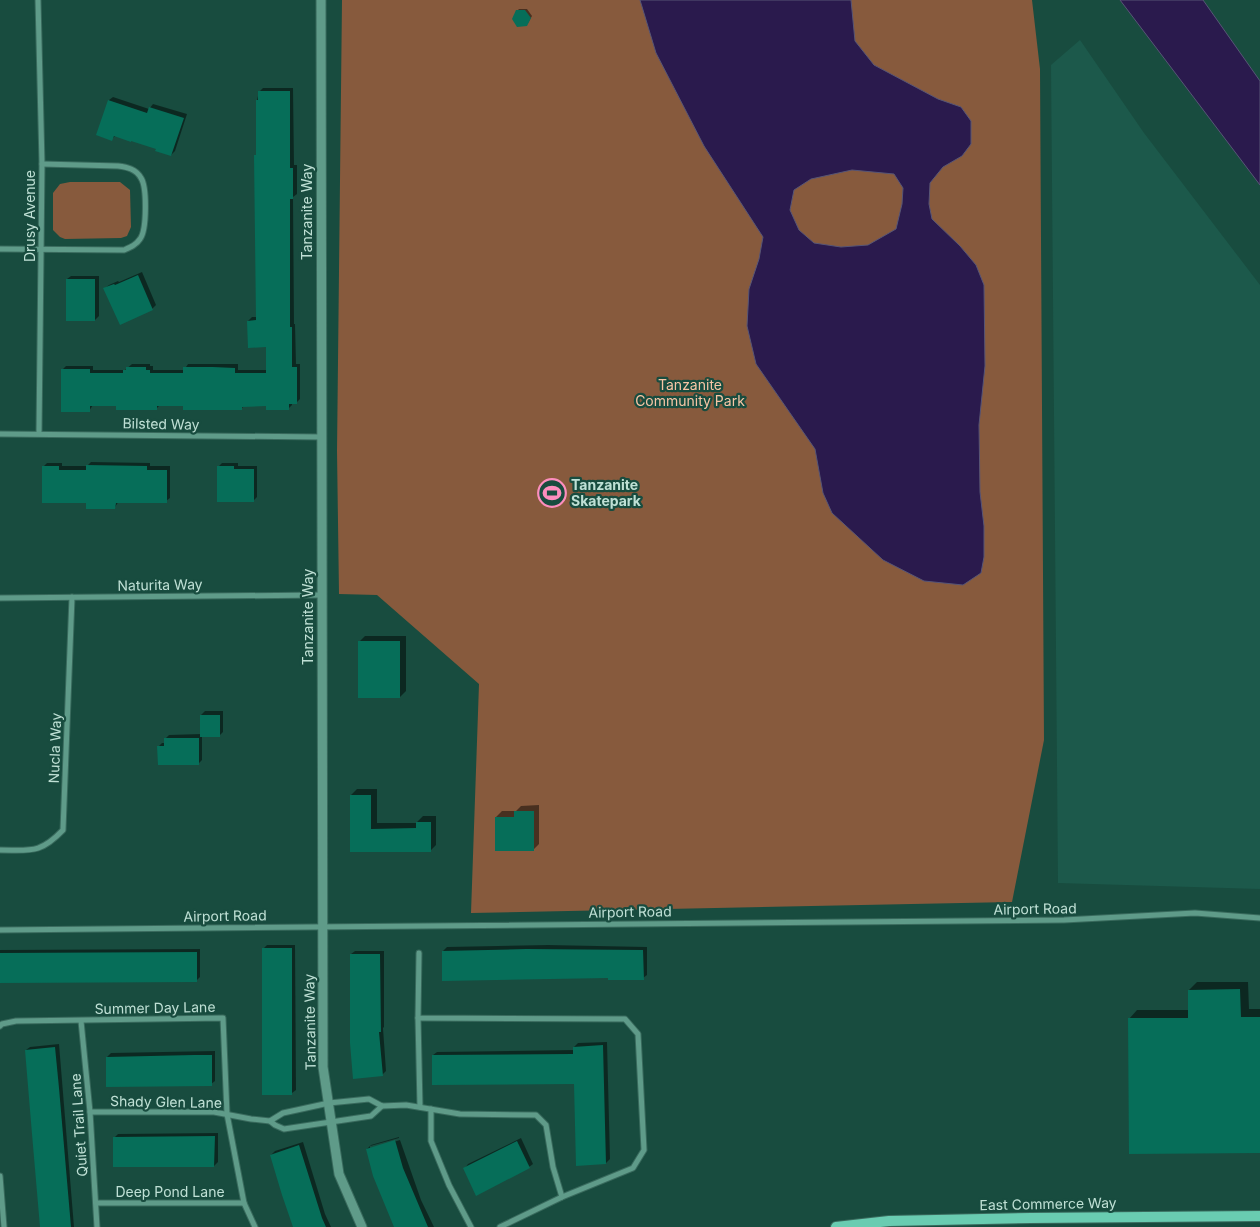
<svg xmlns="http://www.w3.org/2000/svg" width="1260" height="1227" font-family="Inter,sans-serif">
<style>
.built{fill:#1c594b}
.green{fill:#875a3d}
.water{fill:#2a1a4d;stroke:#575576;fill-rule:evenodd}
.shadow{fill:#0007}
.building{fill:#066e59}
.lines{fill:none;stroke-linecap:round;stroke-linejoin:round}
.minor-casing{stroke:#396a5d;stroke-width:7}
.tertiary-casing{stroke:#396a5d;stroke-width:11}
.secondary-casing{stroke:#396a5d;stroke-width:12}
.minor{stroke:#5f9b89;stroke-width:5}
.tertiary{stroke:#5f9b89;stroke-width:9}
.secondary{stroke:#69ccb1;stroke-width:10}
.labels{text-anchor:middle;stroke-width:4.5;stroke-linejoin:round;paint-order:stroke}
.street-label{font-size:14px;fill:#bfe0d5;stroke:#184c3f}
.park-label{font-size:14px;fill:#f7c5a5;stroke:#184c3f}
.poi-label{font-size:14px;font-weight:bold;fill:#bfe0d5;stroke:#184c3f;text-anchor:start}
</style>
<rect width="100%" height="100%" fill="#184c3f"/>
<!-- built -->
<path class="built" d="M1080,40L1144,133L1260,285V889L1058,883L1051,65Z"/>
<!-- green -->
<g class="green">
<path d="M342,0H1032L1040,69L1044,740L1012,902L471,913L479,684L377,595L339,594L337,451Z"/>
<path d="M120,182L130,190L131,227L127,236L121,238L65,239L60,237L53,230V193L60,184L70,182Z"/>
</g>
<!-- water -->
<g class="water">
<path d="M640,0H851L855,41L874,65L938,99L961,107L971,121V144L962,156L943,167L930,183L929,204L932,219L960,246L976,265L984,285L985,366L979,425L980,492L984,526V557L981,573L963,585L924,581L883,560L832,513L823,493L815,449L756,364L747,326L749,289L759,259L763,237L704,146L656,53ZM852,170L894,174L903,188L902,204L896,229L868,245L841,247L814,243L799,230L790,210L794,190L811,179Z"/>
<path d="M1120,0H1203L1260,81V185Z"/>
</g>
<!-- shadow -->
<g class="shadow">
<path d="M519,9H527L532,16L528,23L517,11Z"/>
<path d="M263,88H293L294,165H297V194L293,197L294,324H295L296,364H300V399L297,402H292V405L288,409L268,405H245L241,409L184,405H160L156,409L117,405H93L89,411L62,370L66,366H93V370H125L132,364H150V366H153V370H184L188,364H238V370H268V346L248,321L252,317H258L257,100L259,92Z"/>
<path d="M113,97L149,109L153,104L187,114L175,151L171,155L158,148L116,135L112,139L109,100Z"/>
<path d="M142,272L156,305L152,309L120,323L105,288L109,285L118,281L119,282Z"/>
<path d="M71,276H99V316L95,320L67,279Z"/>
<path d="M91,462L150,463V466H170V498L166,501H119L115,507L87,501L43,467L47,463H62V466H87Z"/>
<path d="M222,463H238V466H257V497L253,501L219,466Z"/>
<path d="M365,636H406V691L400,697L359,642Z"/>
<path d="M205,711H223V732L219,736H202V760L199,763L158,747L162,743H165V739L169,735L201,734V715Z"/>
<path d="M357,789H377V823H416L423,816H436V845L430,851H351V795Z"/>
<path d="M539,805V844L533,850L496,817L502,811H516L521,806Z"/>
<path d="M267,945H295L296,1090L292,1093L263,949Z"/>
<path d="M548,945L647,947V975L643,978L609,977L443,951L447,947Z"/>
<path d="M200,949V977L196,981L0,982V950Z"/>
<path d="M355,951H384V1027L383,1028L386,1071L382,1075L351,954Z"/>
<path d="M1197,982H1248L1249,1009H1260V1152L1129,1019L1137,1010H1189V990Z"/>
<path d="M607,1042L610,1159L606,1163L576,1082L433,1055L437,1052L574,1050V1047L578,1043Z"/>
<path d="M59,1044L74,1227H41L26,1050L30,1047Z"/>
<path d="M215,1051V1081L211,1084L107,1057L111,1053Z"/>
<path d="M218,1133V1162L214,1166L114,1138L118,1134Z"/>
<path d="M399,1137V1138L370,1146L371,1145Z"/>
<path d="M521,1138L533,1164L529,1167L465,1168L468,1164Z"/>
<path d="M400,1140L421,1200L434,1227H396L367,1149L370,1146V1149Z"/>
<path d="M303,1142L325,1214L331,1227H294L271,1155L275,1151Z"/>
</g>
<!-- building -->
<g class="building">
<path d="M516,10H525L531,18L527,26L517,27L512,19Z"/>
<path d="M258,91H290V168H293V199H290V327H292V367H297V404H289V410H266V406L242,407V410H183V406H157V410H116V406H90V412H61V369H90V373H123V370H126V367H146V370H150V373H183V367H213L235,368V373H266V347L248,348L247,321L256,320L254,155H256V100H258Z"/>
<path d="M108,100L147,113L149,107L184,118L171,156L155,151L156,149L131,141V142L114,136L112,141L96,135Z"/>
<path d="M138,275L153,310L120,325L103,288L114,284L115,285Z"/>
<rect x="66" y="279" width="29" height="42"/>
<path d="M86,465L147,466V470H167V503H116L115,509H86V503H42V466H59V470H86Z"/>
<path d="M217,466H234V469H254V502H217Z"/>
<rect x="358" y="641" width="42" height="57"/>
<rect x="200" y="715" width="20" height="22"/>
<path d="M164,738H199V765H158L157,746H164Z"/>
<path d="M350,795H371V829L416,828V822H431V852H350Z"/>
<path d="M514,811H534V851H495V817H514Z"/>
<rect x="262" y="948" width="30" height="147"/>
<path d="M526,949L643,950L644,980H608V978L442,981V951Z"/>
<path d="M197,952V982L0,983V953Z"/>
<path d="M350,954H380L381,1032H379L383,1076L353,1079L350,1043Z"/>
<path d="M1240,989L1241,1017H1260V1153L1129,1154L1128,1018H1188V990Z"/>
<path d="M603,1045L606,1164L576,1166L574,1084L432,1085V1055L573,1054V1047Z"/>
<path d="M55,1047L59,1088L71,1227H40L32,1134L25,1050Z"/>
<path d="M194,1055H212V1086L106,1087V1057Z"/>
<path d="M215,1136L214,1167H113V1137Z"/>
<path d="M395,1140L403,1168L428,1227H394L373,1176L366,1149Z"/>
<path d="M517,1141L530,1168L476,1196L463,1168Z"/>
<path d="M299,1145L322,1218L326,1227H293L282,1195L270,1155Z"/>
</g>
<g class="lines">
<defs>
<g id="minor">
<path d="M38,0L42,164L39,433"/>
<path d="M0,249L124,250C131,247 136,245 140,239C147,230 147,187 141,178C136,169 127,167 118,166L42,164"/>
<path d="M0,434L322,437"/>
<path d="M0,598L321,595"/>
<path d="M0,850C31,850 40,854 63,830L72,597"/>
<path d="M0,930L1064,920L1195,913L1260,918"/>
<path d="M419,953L418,1018L625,1019L638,1034L644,1150L633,1168L562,1197L500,1227"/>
<path d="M418,1018L420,1107"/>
<path d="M81,1021L90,1112L97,1227"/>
<path d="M0,1026L2,1024L16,1021L223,1018L227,1114L244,1203L255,1227"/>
<path d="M431,1109V1141L449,1185L471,1227"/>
<path d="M90,1112H214L251,1119L270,1121L275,1125L284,1129L371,1116L382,1106"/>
<path d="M270,1121L283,1113L329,1103L369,1099L382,1106L406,1105L460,1114L536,1115L546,1125L553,1167L562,1197"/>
<path d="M0,1176L4,1227"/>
<path d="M96,1203H244"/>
</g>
<path id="tertiary" d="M321,0L323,1067L339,1174L362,1227"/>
<path id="secondary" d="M836,1227L889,1221L1031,1218L1260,1216"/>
</defs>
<!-- minor casing -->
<use href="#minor" class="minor-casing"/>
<!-- tertiary casing -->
<use href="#tertiary" class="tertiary-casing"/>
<!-- secondary casing -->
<use href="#secondary" class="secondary-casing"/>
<!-- minor -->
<use href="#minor" class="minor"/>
<!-- tertiary -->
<use href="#tertiary" class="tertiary"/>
<!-- secondary -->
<use href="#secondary" class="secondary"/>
</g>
<!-- icons -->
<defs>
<symbol id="stadium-ring" viewBox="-11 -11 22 22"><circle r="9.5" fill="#184c3f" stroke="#fd8ebe" stroke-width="1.5"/><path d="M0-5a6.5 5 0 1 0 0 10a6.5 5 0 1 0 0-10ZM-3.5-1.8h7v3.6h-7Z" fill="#fd8ebe"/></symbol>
</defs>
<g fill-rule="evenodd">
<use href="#stadium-ring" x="536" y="477" width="32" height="32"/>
</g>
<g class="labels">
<!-- street labels -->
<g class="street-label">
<text transform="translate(307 212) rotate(-90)" y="5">Tanzanite Way</text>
<text transform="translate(30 216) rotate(-90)" y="5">Drusy Avenue</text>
<text transform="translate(161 424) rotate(1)" y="5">Bilsted Way</text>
<text transform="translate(160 585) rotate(-1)" y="5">Naturita Way</text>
<text transform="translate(308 617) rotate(-90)" y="5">Tanzanite Way</text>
<text transform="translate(55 748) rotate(-88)" y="5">Nucla Way</text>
<text transform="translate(1035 909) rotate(-1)" y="5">Airport Road</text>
<text transform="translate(630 912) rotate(-1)" y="5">Airport Road</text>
<text transform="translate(225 916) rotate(-1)" y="5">Airport Road</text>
<text transform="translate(155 1008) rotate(-1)" y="5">Summer Day Lane</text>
<text transform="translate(310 1022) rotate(-91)" y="5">Tanzanite Way</text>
<text transform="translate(166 1102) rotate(1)" y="5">Shady Glen Lane</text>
<text transform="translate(79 1125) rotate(-94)" y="5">Quiet Trail Lane</text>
<text x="170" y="1197">Deep Pond Lane</text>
<text transform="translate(1048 1204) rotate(-1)" y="5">East Commerce Way</text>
</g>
<!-- park labels -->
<g class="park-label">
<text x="690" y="390">Tanzanite<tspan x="690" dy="16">Community Park</tspan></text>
</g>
<!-- poi labels -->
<g class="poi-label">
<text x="571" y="490">Tanzanite<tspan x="571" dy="16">Skatepark</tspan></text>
</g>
</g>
</svg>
